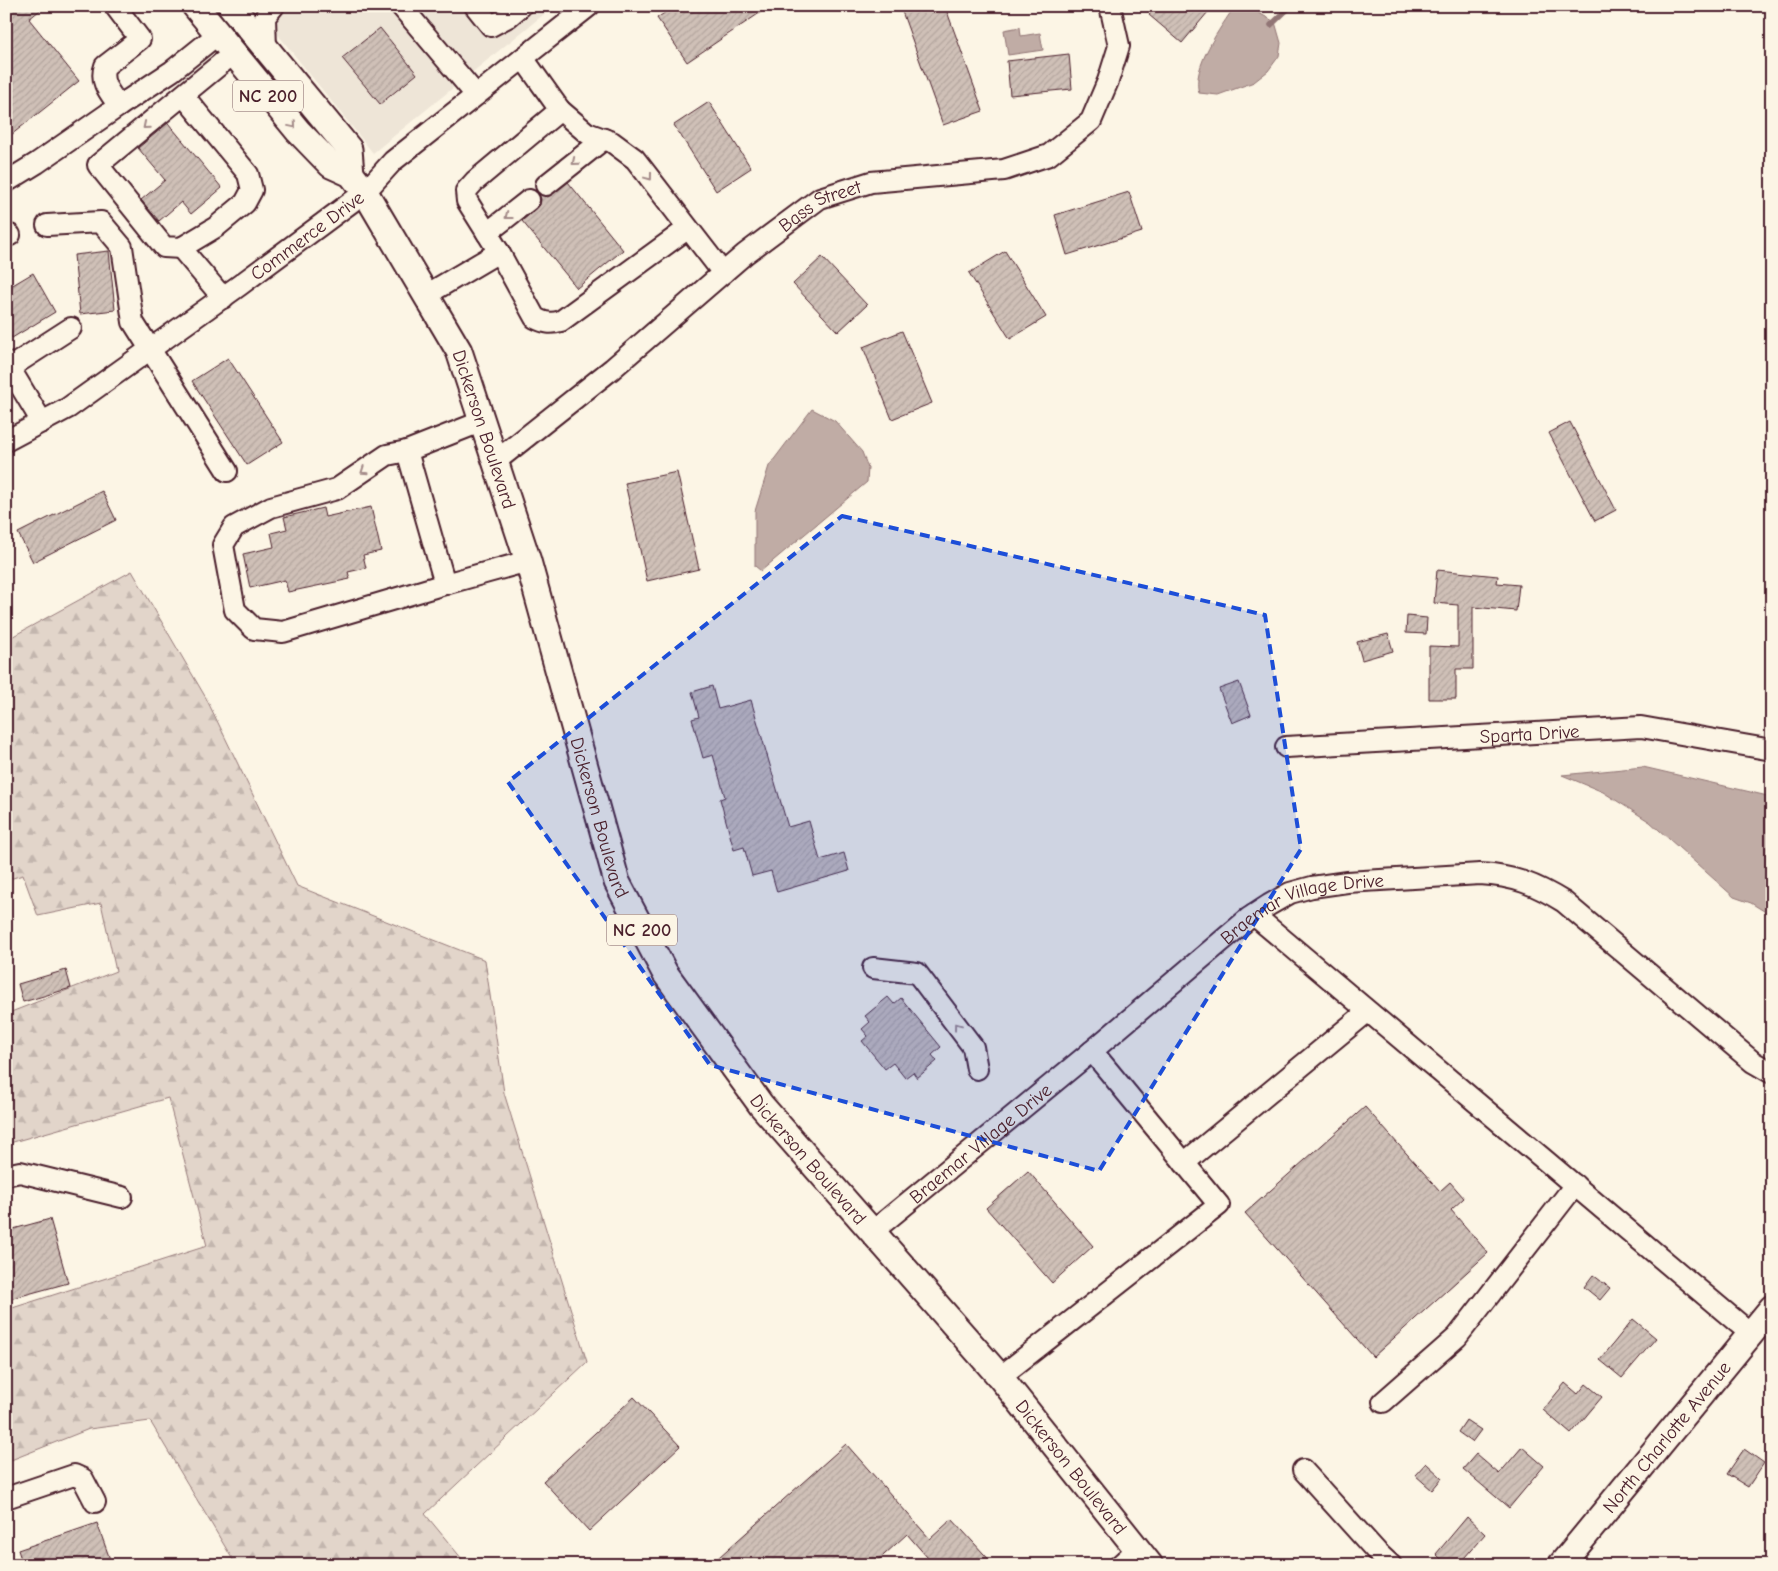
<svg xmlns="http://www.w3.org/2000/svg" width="1778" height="1571" font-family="'Comic Neue',sans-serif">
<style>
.built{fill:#eee5d7}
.forest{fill:url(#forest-firs);stroke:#967a7a}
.water{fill:#c0aca5;stroke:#917474}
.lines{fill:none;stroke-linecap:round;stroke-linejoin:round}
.stream{stroke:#917474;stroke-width:5.5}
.building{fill:url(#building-hatch);stroke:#4a1f2b}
.minor-casing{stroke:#4a1f2b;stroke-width:24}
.major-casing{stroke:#4a1f2b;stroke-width:29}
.minor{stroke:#fcf5e5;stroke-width:20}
.major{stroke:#fcf5e5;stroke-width:25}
.oneway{stroke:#a38a88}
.marked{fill:#1d4ed8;fill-opacity:0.2;stroke:#1d4ed8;stroke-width:4;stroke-dasharray:10 6;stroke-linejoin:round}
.labels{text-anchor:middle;stroke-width:4;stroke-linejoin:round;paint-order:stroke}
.shield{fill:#fcf5e5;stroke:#7f5f63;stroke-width:1}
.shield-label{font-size:18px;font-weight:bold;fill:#4a1f2b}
.street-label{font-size:19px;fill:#4a1f2b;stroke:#fcf5e5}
</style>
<defs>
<pattern id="forest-firs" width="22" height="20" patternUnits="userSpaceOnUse" patternTransform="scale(1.25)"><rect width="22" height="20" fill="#e2d5ca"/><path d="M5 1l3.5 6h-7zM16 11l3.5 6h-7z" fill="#c3b6ae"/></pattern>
<pattern id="building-hatch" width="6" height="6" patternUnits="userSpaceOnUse" patternTransform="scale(1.25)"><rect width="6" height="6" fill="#cfc0b7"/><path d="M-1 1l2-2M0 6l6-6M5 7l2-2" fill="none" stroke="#b3a59e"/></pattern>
</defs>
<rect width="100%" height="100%" fill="#fcf5e5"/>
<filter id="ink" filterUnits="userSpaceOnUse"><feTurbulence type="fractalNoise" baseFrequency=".02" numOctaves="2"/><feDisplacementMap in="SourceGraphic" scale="10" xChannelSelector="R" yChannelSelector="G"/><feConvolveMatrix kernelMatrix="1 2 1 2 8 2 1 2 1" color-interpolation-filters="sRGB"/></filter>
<g filter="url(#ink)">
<!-- built -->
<path class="built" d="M255,6H554L373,153Z"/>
<!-- forest -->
<path class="forest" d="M132,571L206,698L297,886L485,960L504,1093L587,1362L425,1514L467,1565H236L150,1421L89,1429L6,1462V1310L207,1246L168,1098L6,1144V1014L116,971L101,903L38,916L23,875L6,880V640Z"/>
<!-- water -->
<g class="water">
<path d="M1235,6H1246L1275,22L1281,43L1279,56L1268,71L1254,82L1218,95L1199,93C1191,67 1221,27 1235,6Z"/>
<path d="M1020,27L1021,36L1040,33L1043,50L1008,55L1004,30Z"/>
<path d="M812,409L835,421L862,452L868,468L867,482L761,571L755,566V511L769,466Z"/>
<path d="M1643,767L1772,797V916L1751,903L1734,897L1650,822L1603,792L1562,775Z"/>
</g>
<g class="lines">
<!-- stream -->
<path class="stream" d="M1271,25L1291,6"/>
</g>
<!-- building -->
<g class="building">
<path d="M6,6H45L29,19L79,81L6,139Z"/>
<path d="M675,6H770L687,62L657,18Z"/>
<path d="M900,6H945L983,111L943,125Z"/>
<path d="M1157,6H1213L1182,43L1149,15Z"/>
<path d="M380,28L417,74L380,104L342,58Z"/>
<path d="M1069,54L1072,89L1010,95L1007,61Z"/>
<path d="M709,102L751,168L716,191L674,125Z"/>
<path d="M168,123L222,188L191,214L181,202L159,221L141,200L165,180L138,148Z"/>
<path d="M568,182L623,250L577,288L522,221L540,205L541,199L539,194L548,197Z"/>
<path d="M1129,192L1142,232L1067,255L1055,215Z"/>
<path d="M109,251L115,310L80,314L74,255Z"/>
<path d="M1005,251L1046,317L1010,339L969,273Z"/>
<path d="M822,257L867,305L838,332L793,284Z"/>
<path d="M33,273L55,312L12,338L6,329V289Z"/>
<path d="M902,331L932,403L892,419L863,347Z"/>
<path d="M228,358L283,442L247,465L192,381Z"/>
<path d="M1570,422L1616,510L1595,521L1549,433Z"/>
<path d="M677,472L699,569L647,581L625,483Z"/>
<path d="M102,491L116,520L33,562L18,533Z"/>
<path d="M371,507L381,551L363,555L366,568L348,572L350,579L288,592L285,580L250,588L243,554L274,547L271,533L287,529L284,517L323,508L325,517Z"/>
<path d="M1437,570L1498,576L1497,583L1519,585L1516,611L1473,607V669H1456V699H1429V646L1458,647V605L1434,603Z"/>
<path d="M1407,616L1427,618L1426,634L1406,633Z"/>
<path d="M1388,634L1393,651L1362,660L1357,642Z"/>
<path d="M1239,682L1251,715L1232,723L1219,689Z"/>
<path d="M712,686L718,709L751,700L788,827L809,821L820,860L844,853L849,871L777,892L771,871L752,876L744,847L734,850L720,799L725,797L713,755L703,758L692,719L699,717L692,692Z"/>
<path d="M66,970L71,988L23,1002L18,984Z"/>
<path d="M888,997L894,1004L901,998L941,1047L932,1055L937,1061L917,1078L913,1072L905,1078L893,1063L885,1069L862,1041L868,1036L862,1029L870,1022L865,1016Z"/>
<path d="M1365,1107L1440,1191L1450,1182L1464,1198L1451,1210L1488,1253L1373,1357L1245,1213Z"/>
<path d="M1028,1171L1093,1246L1052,1283L986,1208Z"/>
<path d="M50,1219L68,1283L6,1300V1231Z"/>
<path d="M1593,1275L1610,1288L1600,1300L1584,1287Z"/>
<path d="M1633,1319L1656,1338L1622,1378L1600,1360Z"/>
<path d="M1565,1383L1578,1394L1586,1384L1602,1397L1571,1434L1543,1410Z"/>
<path d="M634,1397L680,1446L589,1531L543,1481Z"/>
<path d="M1466,1420L1481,1430L1472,1442L1458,1432Z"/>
<path d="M846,1444L930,1539L952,1519L994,1565H934L907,1534L873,1565H710Z"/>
<path d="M1522,1447L1544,1466L1509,1508L1463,1469L1476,1454L1499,1474Z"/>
<path d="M1744,1449L1764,1463L1748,1487L1727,1474Z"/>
<path d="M1426,1463L1442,1478L1432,1490L1415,1475Z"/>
<path d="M1467,1517L1485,1534L1458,1565H1447L1436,1554Z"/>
<path d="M97,1523L112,1565H23L18,1550Z"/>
</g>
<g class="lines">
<defs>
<g id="minor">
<path d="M115,6L140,39L105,66C99,82 110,93 119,106"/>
<path d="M401,6L476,95"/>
<path d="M475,6L491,26L508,17L521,6"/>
<path d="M266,49L265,17L274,6"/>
<path d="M183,95L248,174L252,190L245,203L216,227L181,248L164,247L98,165L234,53"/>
<path d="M560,110L587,133L612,142L635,159L723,273"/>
<path d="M6,182L37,163L119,106L172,71L218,34"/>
<path d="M546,185L604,139"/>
<path d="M47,225L101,222L122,247L133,322L227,471"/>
<path d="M487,233L529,200"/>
<path d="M6,237L10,235"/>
<path d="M181,248L223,298"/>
<path d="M499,252L535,318C545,323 551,324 561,321L687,229"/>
<path d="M426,295L499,252L467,201L466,191L475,181L560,110L523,58"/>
<path d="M6,362L42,422"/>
<path d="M9,368L71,328"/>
<path d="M483,421L407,451L445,584L528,561"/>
<path id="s1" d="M6,441L68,408L240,285L365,192L393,161L589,6"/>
<path d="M407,451L387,455L337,489L271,507L234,527L223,545L235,610L254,629L283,632L445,584"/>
<path id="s2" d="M496,461L612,369L745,254L820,198L871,182L1004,170L1049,155L1091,121L1108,81L1119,46L1110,6"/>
<path id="s3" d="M1286,747L1641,727L1772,750"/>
<path d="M1254,915L1750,1333"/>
<path d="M873,968L917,973L973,1047L977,1069"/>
<path d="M1184,1163L1367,1012"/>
<path d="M6,1175L20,1172L122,1197"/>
<path id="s4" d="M872,1232L1092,1051L1249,918L1269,905L1290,893L1312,887L1347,882L1480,874C1514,876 1535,884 1564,902L1753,1062L1772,1073"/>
<path d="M1000,1377L1219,1205L1092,1051"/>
<path d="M1383,1402L1457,1337L1575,1185"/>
<path d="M1303,1470L1377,1552L1391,1565"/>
<path d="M6,1498L74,1475L83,1479L95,1502"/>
<path d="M1120,1565L1138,1549"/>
</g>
<g id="major">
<path id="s5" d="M195,6L298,131L331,165L351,174L365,192L459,351L528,561L617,882L665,973L761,1105L1000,1377L1150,1565"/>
<path d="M231,6L349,149L351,174"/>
<path id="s6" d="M1561,1565L1772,1308"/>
</g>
</defs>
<!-- minor casing -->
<use href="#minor" class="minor-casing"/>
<!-- major casing -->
<use href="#major" class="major-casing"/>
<!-- minor -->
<use href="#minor" class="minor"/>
<!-- major -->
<use href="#major" class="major"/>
</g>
<!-- one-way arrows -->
<defs><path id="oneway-chevron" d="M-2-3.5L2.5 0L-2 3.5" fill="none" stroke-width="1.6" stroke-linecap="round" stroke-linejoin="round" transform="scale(1.25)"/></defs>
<g class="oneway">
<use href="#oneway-chevron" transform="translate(293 125) rotate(50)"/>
<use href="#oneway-chevron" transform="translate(146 126) rotate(140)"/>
<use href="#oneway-chevron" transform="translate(575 162) rotate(141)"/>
<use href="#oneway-chevron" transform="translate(649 177) rotate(53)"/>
<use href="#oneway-chevron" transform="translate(508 216) rotate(142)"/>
<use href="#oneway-chevron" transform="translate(364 471) rotate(146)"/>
<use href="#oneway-chevron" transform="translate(957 1026) rotate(-127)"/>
</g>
</g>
<!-- marked area -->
<path class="marked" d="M842,516L1265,615L1301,849L1099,1171L710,1065L508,782Z"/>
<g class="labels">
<!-- shield labels -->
<g class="shield">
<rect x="233" y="80.5" width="70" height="31" rx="4"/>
<rect x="607" y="914.5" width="70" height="31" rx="4"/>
</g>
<g class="shield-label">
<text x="268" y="102">NC 200</text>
<text x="642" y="936">NC 200</text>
</g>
<!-- street labels -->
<g class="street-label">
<text dy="7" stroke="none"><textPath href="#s2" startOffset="414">Bass Street</textPath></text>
<text dy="7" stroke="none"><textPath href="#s1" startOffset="365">Commerce Drive</textPath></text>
<text dy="7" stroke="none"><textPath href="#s5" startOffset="521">Dickerson Boulevard</textPath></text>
<text dy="7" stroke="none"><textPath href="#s3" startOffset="244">Sparta Drive</textPath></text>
<text dy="7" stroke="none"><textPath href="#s5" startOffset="926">Dickerson Boulevard</textPath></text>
<text dy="7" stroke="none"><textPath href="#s4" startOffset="545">Braemar Village Drive</textPath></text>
<text dy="7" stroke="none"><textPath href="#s4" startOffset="140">Braemar Village Drive</textPath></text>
<text dy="7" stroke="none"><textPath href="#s5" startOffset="1331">Dickerson Boulevard</textPath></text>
<text dy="7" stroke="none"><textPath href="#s6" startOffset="166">North Charlotte Avenue</textPath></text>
<text dy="7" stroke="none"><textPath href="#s5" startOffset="1736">Dickerson Boulevard</textPath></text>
</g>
</g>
<!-- margin -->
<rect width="1778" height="1571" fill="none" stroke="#fcf5e5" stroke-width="25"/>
<rect x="12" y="12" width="1753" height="1546" fill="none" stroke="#4a1f2b" stroke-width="2" filter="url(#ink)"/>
</svg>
